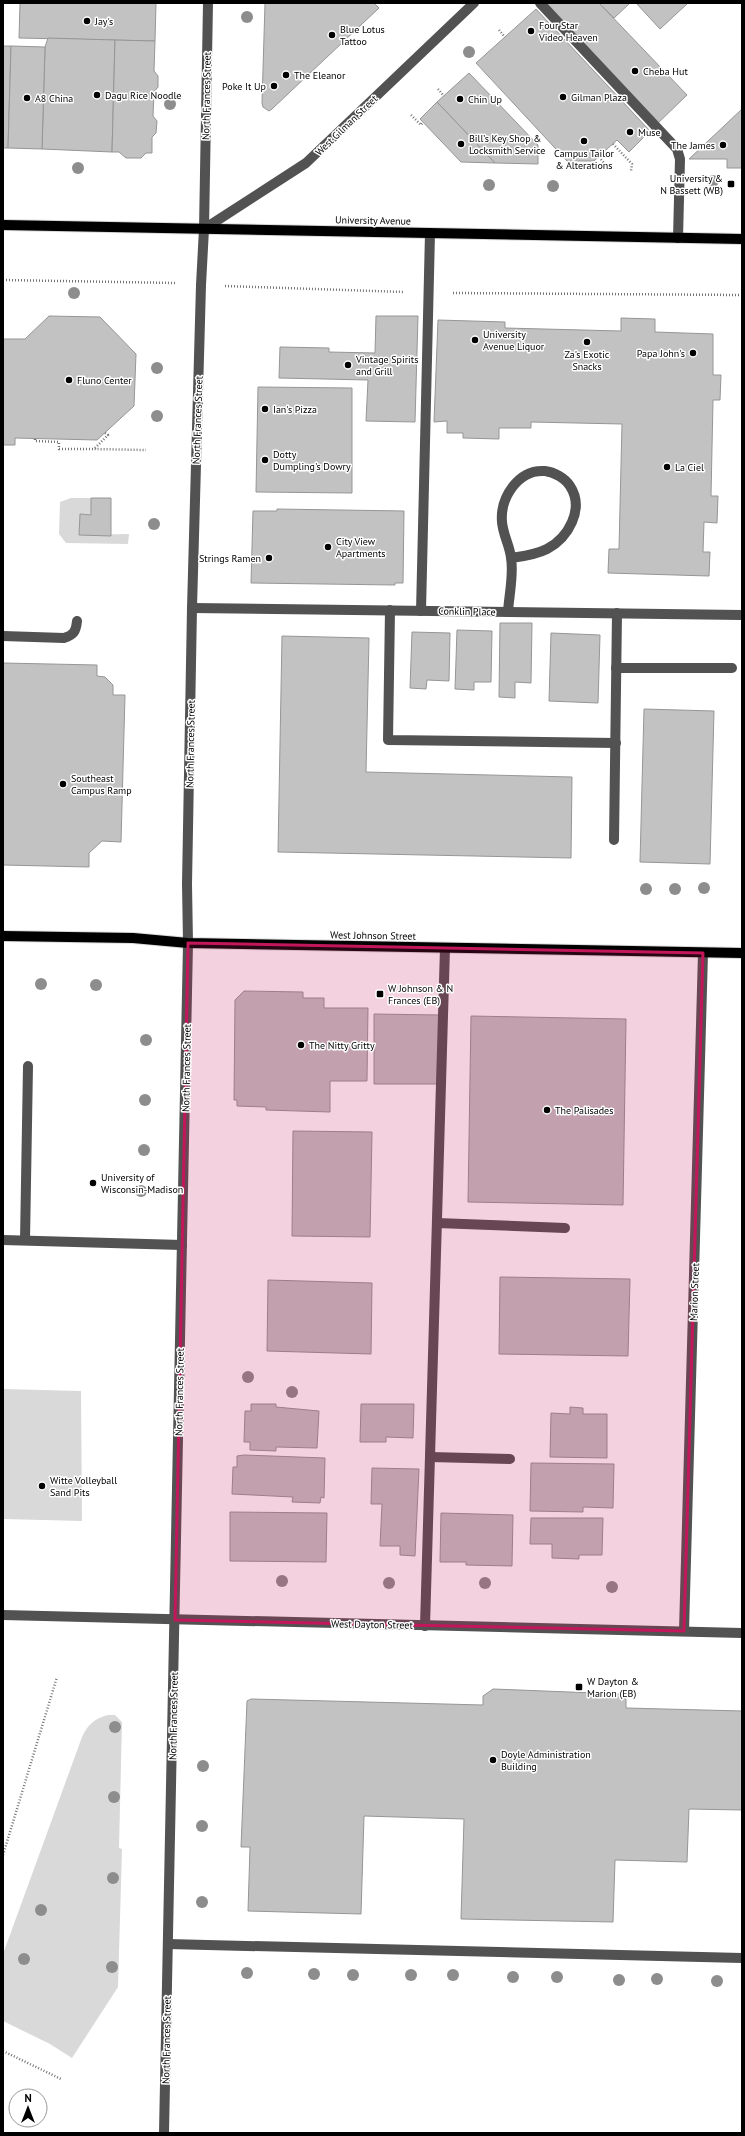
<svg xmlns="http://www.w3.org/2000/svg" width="745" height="2136" font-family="'PT Sans',sans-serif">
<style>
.green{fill:#d9d9d9}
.building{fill:#c2c2c2;stroke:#969696}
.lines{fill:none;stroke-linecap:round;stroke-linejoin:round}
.major-casing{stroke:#dbdbdb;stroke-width:12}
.path{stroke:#747474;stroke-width:2.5;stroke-dasharray:1 2;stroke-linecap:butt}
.minor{stroke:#525252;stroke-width:10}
.major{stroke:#000;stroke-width:10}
.tree{fill:#8d8d8d}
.marked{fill:#c2185b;fill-opacity:0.2;stroke:#c2185b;stroke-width:3;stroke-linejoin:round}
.poi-dot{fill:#000;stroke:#fff;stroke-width:1.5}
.labels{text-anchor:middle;stroke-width:3;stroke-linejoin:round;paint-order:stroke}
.poi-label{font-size:10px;fill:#000;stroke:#fff;text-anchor:start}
.street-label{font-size:10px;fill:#000;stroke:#fff}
</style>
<rect width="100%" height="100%" fill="#fff"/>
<!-- green -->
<g class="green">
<path d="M71,498H91V515L80,514L79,535L129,534L128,544L66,543L59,534L60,502Z"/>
<path d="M3,1389L81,1391L82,1521L3,1519Z"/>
<path d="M108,1715H115L122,1722L119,1848L122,1849L118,1987L72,2058L50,2044L3,2021V1954L82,1737C88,1724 94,1719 108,1715Z"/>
</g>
<!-- building -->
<g class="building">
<path d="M20,3H156L155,41L19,38Z"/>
<path d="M265,3H374L379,8L272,109L269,111L263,107L262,103Z"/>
<path d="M542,3H599L687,95L657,124Z"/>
<path d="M599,3H630L614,18Z"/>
<path d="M636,3H688L660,29Z"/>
<path d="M536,9L650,131L629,152L617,140L594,161H567L476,63Z"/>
<path d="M48,38L115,40L112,152L42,149L45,47Z"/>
<path d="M115,40L155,41L154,71L158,76V87L154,92L153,116L157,121L156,133L152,137V153H146L141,158H126L119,152H112Z"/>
<path d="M3,46H11L8,148H3Z"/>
<path d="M11,46L45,47L42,149L8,148Z"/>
<path d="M469,73L538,145V164L495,163L437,102Z"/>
<path d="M437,102L495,163L461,162L420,119Z"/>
<path d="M742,109V168H727V159H689Z"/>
<path d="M49,316L100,317L136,354L134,406L97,440L15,438V445H3V339H25Z"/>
<path d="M376,316H418L415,422L366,421L368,380L279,378L280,347L329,348V352L375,353Z"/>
<path d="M621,318L655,319V332L713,334V375H721L720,400H713L711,496H718L717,523L704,522L703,552H710L709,576L608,573L609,549H619L622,424L531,422V428H499V439L463,438V433H447V421L434,422L438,320L505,322V328L621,331Z"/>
<path d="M258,387L352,388V493L256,492Z"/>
<path d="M91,498H111V536L79,535L80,514L91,515Z"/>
<path d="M277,509L404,511L403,583H395V585L251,583L253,511H277Z"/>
<path d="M500,623H532L531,683L515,682V698L499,697Z"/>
<path d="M457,630L492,631L491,682H474V690L455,689Z"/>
<path d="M412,632L450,633L449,681L427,680L426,689L410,688Z"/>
<path d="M551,633L600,635L598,703L549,701Z"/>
<path d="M282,636L369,638L366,772L572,777L571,858L278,852Z"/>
<path d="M3,663L97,665V676L105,677L113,685V695H125L121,842L102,841L89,853V867L3,865Z"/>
<path d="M644,709L714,711L710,864L640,862Z"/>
<path d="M244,991L303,992V998H324V1008H368L367,1081H330V1112L266,1110V1107L237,1106V1100H234L235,1000Z"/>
<path d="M374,1014L440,1015L439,1084H374Z"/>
<path d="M471,1016L626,1019L623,1205L468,1202Z"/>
<path d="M293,1131L372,1132L370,1237L292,1236Z"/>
<path d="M500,1277L630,1279L628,1356L499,1354Z"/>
<path d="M268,1280L372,1283L371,1354L267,1351Z"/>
<path d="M251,1404H276V1407L319,1411L317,1448L276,1447V1451L250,1450V1442H244L245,1411H251Z"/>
<path d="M361,1404H414L413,1438L386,1437V1442H360Z"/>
<path d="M570,1407L583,1408V1414H607V1458L550,1457L551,1413L570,1414Z"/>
<path d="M244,1455L325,1458L324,1498L321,1497L320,1503L292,1502L293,1497L232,1494L233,1467H237V1456Z"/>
<path d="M531,1463L614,1464L613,1508L583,1507V1512L530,1511Z"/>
<path d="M372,1468L419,1469L415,1556L400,1555V1546H380L382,1504H371Z"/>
<path d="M230,1512L327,1513L326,1562L230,1561Z"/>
<path d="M441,1513L513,1515L512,1566L466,1565V1562H440Z"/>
<path d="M531,1518H603L602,1555H579V1559L552,1558V1544H530Z"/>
<path d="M493,1689L620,1694L626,1699V1708L742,1711V1810L689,1809L687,1862L615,1860L613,1922L461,1919L464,1819L364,1816L361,1914L248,1911L250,1847H241L247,1701L251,1699L483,1705V1696Z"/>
</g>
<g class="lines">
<defs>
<g id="major">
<path d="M3,225L742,239"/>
<path d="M3,936L133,938L188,943L742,953"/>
</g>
</defs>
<!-- major casing -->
<use href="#major" class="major-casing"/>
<!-- path -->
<g class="path">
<path d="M499,30L505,37"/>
<path d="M438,89L444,96"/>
<path d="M411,115L421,125L423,122"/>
<path d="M613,144L632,164L631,171"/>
<path d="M599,157L605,164L604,170"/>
<path d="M3,280L176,283"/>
<path d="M225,286L404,292"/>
<path d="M453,293L742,295"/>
<path d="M105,433L108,435L94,449L146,450"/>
<path d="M35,439V441L59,442V449H94"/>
<path d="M3,1855L57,1677"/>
<path d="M3,2051L61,2079"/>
</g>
<!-- minor -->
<g class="minor">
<path d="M540,3L677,149L680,159L678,238"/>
<path d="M204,229L306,163L474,3"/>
<path d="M192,608L742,615"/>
<path d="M390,610L388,740L616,743"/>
<path d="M421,611L430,233"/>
<path d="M508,612C509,595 514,574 511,558C510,546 503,535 502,522C500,498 518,469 545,471C554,472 565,478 570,486C585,509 568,538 547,549C535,555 524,556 511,558"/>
<path d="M3,636L64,638C74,635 76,631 77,621"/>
<path d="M616,668H732"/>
<path d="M614,840L617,613"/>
<path d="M437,1223L565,1228"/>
<path d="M3,1240L182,1245"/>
<path d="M25,1240L28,1066"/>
<path d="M430,1457L510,1459"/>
<path d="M3,1615L742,1633"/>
<path d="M425,1626L445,948"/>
<path d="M684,1631L703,953"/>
<path d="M168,1944L742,1958"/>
<path d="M164,2133L188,943L187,884L192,608L201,285L204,229L208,3"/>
</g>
<!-- major -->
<use href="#major" class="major"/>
</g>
<!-- trees -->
<g class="tree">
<circle cx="247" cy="17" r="6"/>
<circle cx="469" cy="52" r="6"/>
<circle cx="170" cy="104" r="6"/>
<circle cx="78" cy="168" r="6"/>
<circle cx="713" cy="181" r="6"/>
<circle cx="489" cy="185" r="6"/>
<circle cx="553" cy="186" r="6"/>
<circle cx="74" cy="293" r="6"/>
<circle cx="157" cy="368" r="6"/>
<circle cx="157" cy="416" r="6"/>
<circle cx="154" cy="524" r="6"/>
<circle cx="704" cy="888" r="6"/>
<circle cx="646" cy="889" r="6"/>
<circle cx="675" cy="889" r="6"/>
<circle cx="41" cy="984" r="6"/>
<circle cx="96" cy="985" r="6"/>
<circle cx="146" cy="1040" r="6"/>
<circle cx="145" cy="1100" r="6"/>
<circle cx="144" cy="1150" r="6"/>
<circle cx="141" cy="1191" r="6"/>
<circle cx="248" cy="1377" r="6"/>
<circle cx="292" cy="1392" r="6"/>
<circle cx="282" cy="1581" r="6"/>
<circle cx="389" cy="1583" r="6"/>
<circle cx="485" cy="1583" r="6"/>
<circle cx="612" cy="1587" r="6"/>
<circle cx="115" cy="1727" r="6"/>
<circle cx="203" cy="1766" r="6"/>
<circle cx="114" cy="1797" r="6"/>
<circle cx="202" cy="1826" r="6"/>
<circle cx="113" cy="1878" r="6"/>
<circle cx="202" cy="1902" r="6"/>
<circle cx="41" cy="1910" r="6"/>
<circle cx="24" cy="1959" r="6"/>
<circle cx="112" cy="1967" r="6"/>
<circle cx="247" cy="1973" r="6"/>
<circle cx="314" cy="1974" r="6"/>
<circle cx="353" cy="1975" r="6"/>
<circle cx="411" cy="1975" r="6"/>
<circle cx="453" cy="1975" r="6"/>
<circle cx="513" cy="1977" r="6"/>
<circle cx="557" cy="1977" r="6"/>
<circle cx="657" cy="1979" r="6"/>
<circle cx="619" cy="1980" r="6"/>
<circle cx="717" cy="1981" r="6"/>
</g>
<!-- marked area -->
<path class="marked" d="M188,943L703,953L684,1631L175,1620Z"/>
<!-- markers -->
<g class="poi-dot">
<circle cx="87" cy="21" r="4"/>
<circle cx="531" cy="31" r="4"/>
<circle cx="332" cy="35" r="4"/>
<circle cx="635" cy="71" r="4"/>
<circle cx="286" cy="75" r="4"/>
<circle cx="274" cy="86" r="4"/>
<circle cx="97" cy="95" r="4"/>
<circle cx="563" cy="97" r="4"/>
<circle cx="27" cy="98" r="4"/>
<circle cx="460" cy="99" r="4"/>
<circle cx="630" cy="132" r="4"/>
<circle cx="584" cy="141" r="4"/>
<circle cx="461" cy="144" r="4"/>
<circle cx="723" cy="145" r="4"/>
<rect x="727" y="180" width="8" height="8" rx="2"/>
<circle cx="475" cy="340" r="4"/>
<circle cx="587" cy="342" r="4"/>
<circle cx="693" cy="353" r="4"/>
<circle cx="348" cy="365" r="4"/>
<circle cx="69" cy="380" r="4"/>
<circle cx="265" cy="409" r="4"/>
<circle cx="265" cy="460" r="4"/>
<circle cx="667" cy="467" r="4"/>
<circle cx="328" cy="547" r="4"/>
<circle cx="269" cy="558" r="4"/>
<circle cx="63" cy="784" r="4"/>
<rect x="376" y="990" width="8" height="8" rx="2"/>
<circle cx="301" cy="1045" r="4"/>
<circle cx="547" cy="1110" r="4"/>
<circle cx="93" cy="1183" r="4"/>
<circle cx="42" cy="1486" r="4"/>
<rect x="575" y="1683" width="8" height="8" rx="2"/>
<circle cx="493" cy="1760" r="4"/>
</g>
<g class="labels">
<!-- poi labels -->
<g class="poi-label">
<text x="95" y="25">Jay's</text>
<text x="539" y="29">Four Star<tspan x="539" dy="12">Video Heaven</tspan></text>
<text x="340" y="33">Blue Lotus<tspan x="340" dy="12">Tattoo</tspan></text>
<text x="643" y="75">Cheba Hut</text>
<text x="294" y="79">The Eleanor</text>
<text x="266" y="90" text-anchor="end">Poke It Up</text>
<text x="105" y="99">Dagu Rice Noodle</text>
<text x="571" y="101">Gilman Plaza</text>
<text x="35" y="102">A8 China</text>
<text x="468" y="103">Chin Up</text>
<text x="638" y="136">Muse</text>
<text x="469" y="142">Bill’s Key Shop &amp;<tspan x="469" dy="12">Locksmith Service</tspan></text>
<text x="715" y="149" text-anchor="end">The James</text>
<text x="584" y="157" text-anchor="middle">Campus Tailor<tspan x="584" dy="12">&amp; Alterations</tspan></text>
<text x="723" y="182" text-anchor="end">University &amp;<tspan x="723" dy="12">N Bassett (WB)</tspan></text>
<text x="483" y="338">University<tspan x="483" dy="12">Avenue Liquor</tspan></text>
<text x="685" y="357" text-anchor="end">Papa John's</text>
<text x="587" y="358" text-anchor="middle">Za's Exotic<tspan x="587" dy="12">Snacks</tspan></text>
<text x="356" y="363">Vintage Spirits<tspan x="356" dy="12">and Grill</tspan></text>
<text x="77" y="384">Fluno Center</text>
<text x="273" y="413">Ian's Pizza</text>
<text x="273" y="458">Dotty<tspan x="273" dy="12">Dumpling's Dowry</tspan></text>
<text x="675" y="471">La Ciel</text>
<text x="336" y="545">City View<tspan x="336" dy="12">Apartments</tspan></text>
<text x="261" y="562" text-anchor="end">Strings Ramen</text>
<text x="71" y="782">Southeast<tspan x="71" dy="12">Campus Ramp</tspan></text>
<text x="388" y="992">W Johnson &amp; N<tspan x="388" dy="12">Frances (EB)</tspan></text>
<text x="309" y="1049">The Nitty Gritty</text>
<text x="555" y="1114">The Palisades</text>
<text x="101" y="1181">University of<tspan x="101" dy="12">Wisconsin-Madison</tspan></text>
<text x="50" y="1484">Witte Volleyball<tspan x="50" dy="12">Sand Pits</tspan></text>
<text x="587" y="1685">W Dayton &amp;<tspan x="587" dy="12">Marion (EB)</tspan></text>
<text x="501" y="1758">Doyle Administration<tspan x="501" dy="12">Building</tspan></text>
</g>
<!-- street labels -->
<g class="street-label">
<text transform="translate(206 96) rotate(-89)" y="4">North Frances Street</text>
<text transform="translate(346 125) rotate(-44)" y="4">West Gilman Street</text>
<text transform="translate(373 220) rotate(1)" y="4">University Avenue</text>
<text transform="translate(197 420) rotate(-88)" y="4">North Frances Street</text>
<text transform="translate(467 611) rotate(1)" y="4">Conklin Place</text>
<text transform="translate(190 744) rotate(-89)" y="4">North Frances Street</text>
<text transform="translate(373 935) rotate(1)" y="4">West Johnson Street</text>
<text transform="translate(186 1068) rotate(-89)" y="4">North Frances Street</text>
<text transform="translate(694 1292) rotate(-88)" y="4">Marion Street</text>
<text transform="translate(179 1392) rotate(-89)" y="4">North Frances Street</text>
<text transform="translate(372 1624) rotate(1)" y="4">West Dayton Street</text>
<text transform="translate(173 1716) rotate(-89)" y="4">North Frances Street</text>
<text transform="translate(166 2040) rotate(-89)" y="4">North Frances Street</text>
</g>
</g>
<!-- border -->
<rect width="745" height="2136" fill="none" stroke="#000000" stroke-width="8"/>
<!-- north arrow -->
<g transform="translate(28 2108)"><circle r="19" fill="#ffffff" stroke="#999999"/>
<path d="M0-3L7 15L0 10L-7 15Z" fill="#000000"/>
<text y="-6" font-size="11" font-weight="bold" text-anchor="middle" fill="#000000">N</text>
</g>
</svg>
